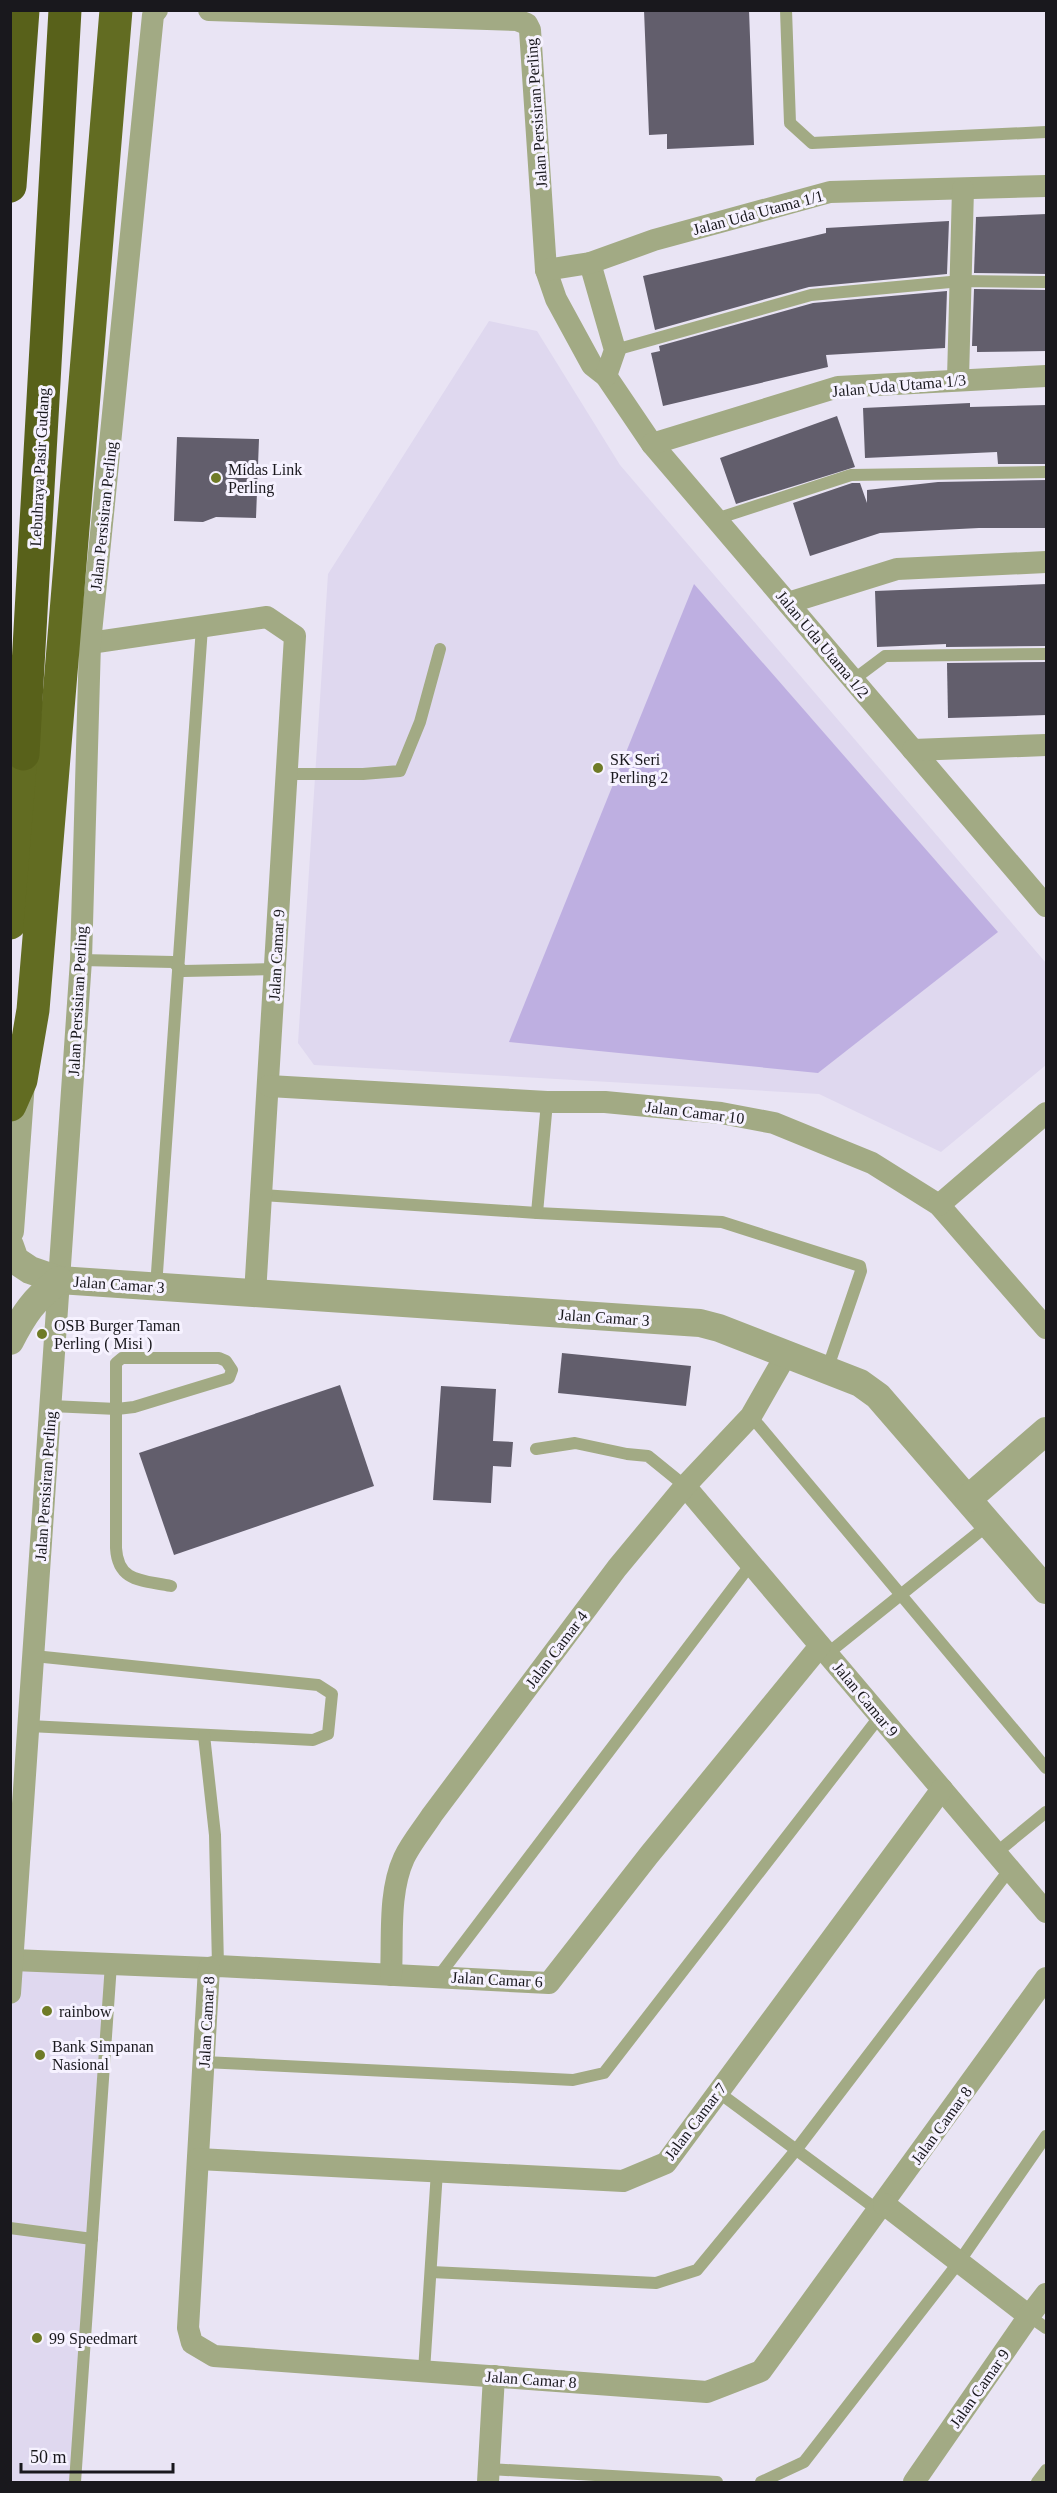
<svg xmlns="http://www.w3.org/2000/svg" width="1057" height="2493" font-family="Georgia,serif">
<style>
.built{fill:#dfd8ef}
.green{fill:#beafe1}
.building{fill:#625e6c}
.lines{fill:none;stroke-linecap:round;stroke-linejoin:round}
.service{stroke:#a2aa84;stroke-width:12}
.minor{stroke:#a2aa84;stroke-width:22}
.tertiary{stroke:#a2aa84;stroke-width:28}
.trunk{stroke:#626c22;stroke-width:33}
.motorway{stroke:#58611a;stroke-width:33}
.poi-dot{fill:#6f7b27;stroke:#f6f2ff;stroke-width:2}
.labels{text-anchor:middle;stroke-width:6;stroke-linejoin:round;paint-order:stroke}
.street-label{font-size:16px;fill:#19181d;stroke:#f6f2ff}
.poi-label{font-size:16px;fill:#19181d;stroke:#f6f2ff;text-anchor:start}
</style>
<rect width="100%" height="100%" fill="#e9e4f4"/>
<!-- built -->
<g class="built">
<path d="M489,321L537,331L620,465L1046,963V1065L941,1152L819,1094L314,1065L298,1043L328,574Z"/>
<path d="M10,1966L114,1972L80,2482H11Z"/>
</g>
<!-- green -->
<path class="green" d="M694,584L998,932L818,1073L509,1042Z"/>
<!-- building -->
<g class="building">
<path d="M644,10H749L754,145L667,149V134L649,135Z"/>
<path d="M1047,214V274L974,273L976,217Z"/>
<path d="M949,221L947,274L809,287L655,330L643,276L826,233V228Z"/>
<path d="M974,289L1047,290V351L977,352V346H972Z"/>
<path d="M947,291L945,348L826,355L828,367L663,406L651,353L660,351L659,346L813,303Z"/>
<path d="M970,403V407L1047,405V464H998L997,452L865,458L863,408Z"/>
<path d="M837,416L855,467L736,504L720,458Z"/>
<path d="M177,437L259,439L256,518L216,517L203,522L174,521Z"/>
<path d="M1047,480V528H979L880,533L810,556L793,503L852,483H860L867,503V490L938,482Z"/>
<path d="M1047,584V646L946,647V644L877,647L875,591Z"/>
<path d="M1047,662V715L948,718L947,663Z"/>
<path d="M562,1353L691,1366L686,1406L558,1393Z"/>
<path d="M340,1385L374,1486L174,1555L139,1453Z"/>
<path d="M441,1386L496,1389L493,1441L513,1442L511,1467L493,1466L491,1503L433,1500Z"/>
</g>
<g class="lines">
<!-- service -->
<g class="service">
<path d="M786,10L790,123L812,143L1046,132"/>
<path d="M615,350L811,295L961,281L1046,282"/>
<path d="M716,519L851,475L1046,472"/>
<path d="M853,680L885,656L1046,654"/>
<path d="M286,774H363L400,771L420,722L440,649"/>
<path d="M81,960L173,962L183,971L275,969"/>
<path d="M262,1195L537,1213L722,1222L860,1266L861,1271L827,1370"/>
<path d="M537,1213L547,1102"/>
<path d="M156,1287L202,627"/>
<path d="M51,1406L117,1409L134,1407L229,1378L232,1370L226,1361L219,1358H122L116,1363V1548C118,1583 143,1580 171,1586"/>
<path d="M751,1416L1046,1768"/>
<path d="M536,1449L575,1443L627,1454L648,1456L685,1486"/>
<path d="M827,1654L989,1524"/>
<path d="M29,1726L313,1740L328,1734L332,1694L318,1685L34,1656"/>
<path d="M204,1735L215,1835L218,1966"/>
<path d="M996,1853L1046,1812"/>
<path d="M438,1977L751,1564"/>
<path d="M204,2062L573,2080L604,2073L880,1716"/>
<path d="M718,2092L879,2211"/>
<path d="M10,2228L92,2239"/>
<path d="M431,2272L656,2283L697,2270L796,2150L1010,1869"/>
<path d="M1029,2316L1046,2328"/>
<path d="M424,2371L437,2171"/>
<path d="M489,2469L717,2482"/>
<path d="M75,2482L111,1964"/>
<path d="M761,2482L804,2462L959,2262L1046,2136"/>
<path d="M1037,2482L1046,2470"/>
</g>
<!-- minor -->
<g class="minor">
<path d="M209,10L517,20L527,24L530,30L546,270L556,299L592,365L606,376L652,444L1046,906"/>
<path d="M590,263L615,350L606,376"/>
<path d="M546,270L590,263L654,240L830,192L1046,186"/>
<path d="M958,379L963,189"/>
<path d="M652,444L838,387L1046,376"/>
<path d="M788,603L897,569L1046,562"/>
<path d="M90,643L267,617L295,636L255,1294"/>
<path d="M913,750L1046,745"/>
<path d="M269,1086L547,1102H605L721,1113L774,1123L872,1163L939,1205L1046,1328"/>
<path d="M939,1205L1046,1113"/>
<path d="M685,1486L1046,1912"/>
<path d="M13,1960L209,1968L218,1966L549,1983L649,1855L820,1646"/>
<path d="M209,1968L188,2328L192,2343L214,2356L707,2392L761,2371L1046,1978"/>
<path d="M391,1975C393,1938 388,1893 404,1858C411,1843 423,1829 432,1815L617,1568L685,1486L751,1416L787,1353"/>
<path d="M10,1993L81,960L90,643L153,15L157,10"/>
<path d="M198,2159L623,2181L666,2163L942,1789"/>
<path d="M884,2204L1029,2316"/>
<path d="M488,2482L494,2376"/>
<path d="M914,2482L1029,2316L1046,2294"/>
</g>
<!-- tertiary -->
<g class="tertiary">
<path d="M10,1231L21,1082"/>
<path d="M10,1246L15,1260L30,1270L59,1280L700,1323L719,1328L860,1383L878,1396L1046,1590"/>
<path d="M10,1341C24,1314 34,1299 59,1280"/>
<path d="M969,1498L1046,1431"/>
</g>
<!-- trunk -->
<g class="trunk">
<path d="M10,923L23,754"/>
<path d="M10,1105L21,1080L33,1010L116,10"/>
</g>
<!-- motorway -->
<g class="motorway">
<path d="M10,186L23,10"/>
<path d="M23,754L65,10"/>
</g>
</g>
<!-- markers -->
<g class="poi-dot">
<circle cx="216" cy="478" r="6"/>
<circle cx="598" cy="768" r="6"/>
<circle cx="42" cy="1334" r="6"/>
<circle cx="47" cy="2011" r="6"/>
<circle cx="40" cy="2055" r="6"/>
<circle cx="37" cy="2338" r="6"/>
</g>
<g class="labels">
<!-- street labels -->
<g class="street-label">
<text transform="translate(536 113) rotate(-94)" y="6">Jalan Persisiran Perling</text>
<text transform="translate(758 212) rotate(-15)" y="6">Jalan Uda Utama 1/1</text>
<text transform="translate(899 385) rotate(-5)" y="6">Jalan Uda Utama 1/3</text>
<text transform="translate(39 467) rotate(-87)" y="6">Lebuhraya Pasir Gudang</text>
<text transform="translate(103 516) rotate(-84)" y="6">Jalan Persisiran Perling</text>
<text transform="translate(823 644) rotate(50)" y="6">Jalan Uda Utama 1/2</text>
<text transform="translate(276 955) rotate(-87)" y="6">Jalan Camar 9</text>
<text transform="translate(77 1001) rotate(-87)" y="6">Jalan Persisiran Perling</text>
<text transform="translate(695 1112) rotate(7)" y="6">Jalan Camar 10</text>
<text transform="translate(119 1284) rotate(4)" y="6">Jalan Camar 3</text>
<text transform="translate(604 1317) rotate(4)" y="6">Jalan Camar 3</text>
<text transform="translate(45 1486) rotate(-86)" y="6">Jalan Persisiran Perling</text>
<text transform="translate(556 1649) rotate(-53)" y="6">Jalan Camar 4</text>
<text transform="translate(866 1699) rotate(50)" y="6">Jalan Camar 9</text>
<text transform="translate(497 1979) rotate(3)" y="6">Jalan Camar 6</text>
<text transform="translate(206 2022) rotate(-87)" y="6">Jalan Camar 8</text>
<text transform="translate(695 2121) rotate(-53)" y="6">Jalan Camar 7</text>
<text transform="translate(941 2125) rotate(-54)" y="6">Jalan Camar 8</text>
<text transform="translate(531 2379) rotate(4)" y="6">Jalan Camar 8</text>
<text transform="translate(979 2388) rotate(-55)" y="6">Jalan Camar 9</text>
</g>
<!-- poi labels -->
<g class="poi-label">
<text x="228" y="475">Midas Link<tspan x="228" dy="18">Perling</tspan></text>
<text x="610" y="765">SK Seri<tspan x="610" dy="18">Perling 2</tspan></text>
<text x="54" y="1331">OSB Burger Taman<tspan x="54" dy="18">Perling ( Misi )</tspan></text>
<text x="59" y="2017">rainbow</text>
<text x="52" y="2052">Bank Simpanan<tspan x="52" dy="18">Nasional</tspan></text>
<text x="49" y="2344">99 Speedmart</text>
</g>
</g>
<!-- border -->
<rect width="1057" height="2493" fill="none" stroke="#19181d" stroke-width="24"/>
<!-- scale -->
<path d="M21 2463v9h152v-9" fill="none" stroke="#19181d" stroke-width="3"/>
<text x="30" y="2463" font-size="18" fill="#19181d" stroke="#f6f2ff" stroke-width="4.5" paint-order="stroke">50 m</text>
</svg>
